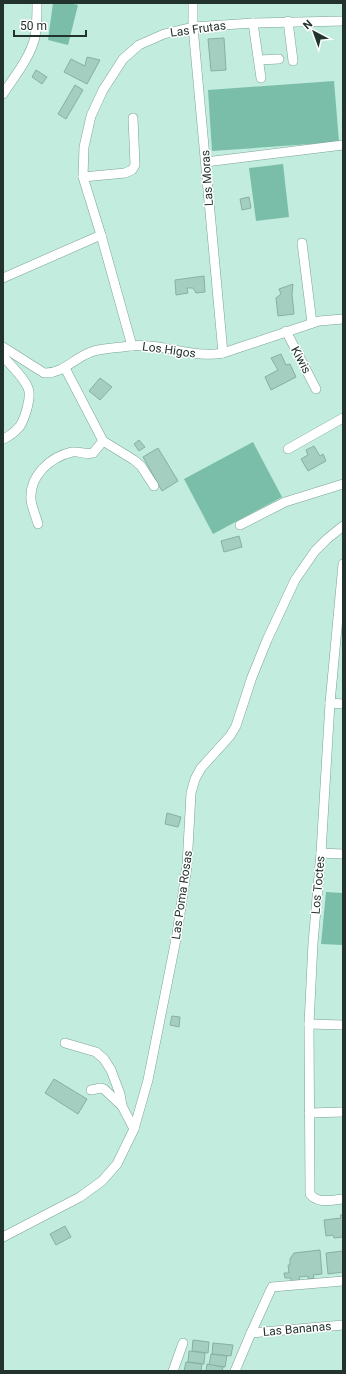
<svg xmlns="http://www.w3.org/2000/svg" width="346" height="1374" font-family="Roboto,sans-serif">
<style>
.green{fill:#7abea9}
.building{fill:#a4cec0;stroke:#87b0a3}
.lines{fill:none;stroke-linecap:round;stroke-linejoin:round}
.minor-casing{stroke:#7ba396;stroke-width:10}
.minor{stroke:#fff;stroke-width:9}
.labels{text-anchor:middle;stroke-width:3;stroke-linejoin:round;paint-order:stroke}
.street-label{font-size:12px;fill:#22332d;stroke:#fff}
</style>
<rect width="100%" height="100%" fill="#c2ecde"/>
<!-- green -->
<g class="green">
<path d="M53,3H69L78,5L68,45L48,40Z"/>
<path d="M334,81L339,142L212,151L208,90Z"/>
<path d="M283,164L289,217L256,221L249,168Z"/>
<path d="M253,442L282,497L213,534L184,479Z"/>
<path d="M326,892L343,893V945L321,944Z"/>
</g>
<!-- building -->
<g class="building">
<path d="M224,38L226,70L211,71L208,39Z"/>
<path d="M87,57L100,60L87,84L64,72L71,59L85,66Z"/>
<path d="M36,70L47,77L42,84L32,77Z"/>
<path d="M75,85L83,90L66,119L58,114Z"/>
<path d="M249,197L251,208L242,210L240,199Z"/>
<path d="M204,276L205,292L196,293L193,288H187L188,293L176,295L175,280Z"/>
<path d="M293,284L292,294L294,314L278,316L276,298L281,294L279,289Z"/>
<path d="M281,354L286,365L290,364L296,377L271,390L265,377L278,370L271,358Z"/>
<path d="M100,378L112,387L100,400L89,391Z"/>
<path d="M139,440L145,447L139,451L134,444Z"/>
<path d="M314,446L320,456L323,454L326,461L308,471L301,459L308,455L306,450Z"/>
<path d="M158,448L178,481L162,491L143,457Z"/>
<path d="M239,536L242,547L224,552L221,541Z"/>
<path d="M167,813L181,817L178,827L165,824Z"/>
<path d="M172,1016L180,1017L179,1027L170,1025Z"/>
<path d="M54,1079L87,1099L78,1114L45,1093Z"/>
<path d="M340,1215H343V1237L334,1238L333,1235L326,1236L324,1220L341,1218Z"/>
<path d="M65,1226L71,1237L56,1245L50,1234Z"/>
<path d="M320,1250L322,1274L313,1275L314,1278L308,1279V1276L299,1277L300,1282L291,1283V1278H285L284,1273H289L288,1265H290V1259L294,1253Z"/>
<path d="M343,1251V1272L328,1274L326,1253Z"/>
<path d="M193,1340L209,1342L208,1353L192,1351Z"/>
<path d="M213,1343L233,1345L231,1356L212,1354Z"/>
<path d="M189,1351L205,1353L204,1364L188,1362Z"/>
<path d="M211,1354L227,1356L225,1367L209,1365Z"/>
<path d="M186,1362L202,1364L201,1371H184Z"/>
<path d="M207,1364L223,1367L222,1371H206Z"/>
</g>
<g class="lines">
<defs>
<g id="minor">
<path d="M193,3V27L223,353"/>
<path d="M288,21L293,61"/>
<path d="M253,23L261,78"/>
<path d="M259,60L279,59"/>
<path d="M3,94C14,77 30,58 35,37C37,26 37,14 37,3"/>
<path d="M206,162L343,145"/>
<path d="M83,177L125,173L132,170L135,165L133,118"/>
<path d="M302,243L312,323"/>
<path d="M3,278L101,235"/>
<path d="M286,331L316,389"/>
<path d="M132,346L101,235L83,177L84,147L91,116L103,90L123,59L139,45L164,34L193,27L253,23L343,21"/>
<path d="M3,347L44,373C63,374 74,358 91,352C102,348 117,348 130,346C161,342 192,359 223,353L319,321L343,319"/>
<path d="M3,356C10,365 24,377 28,388C32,396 25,418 20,426C15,432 10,436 3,439"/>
<path d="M65,368L103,441L134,460L141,466L154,486"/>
<path d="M288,449L343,418"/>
<path d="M38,524C36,516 32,508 31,500C29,476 50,457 72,452C79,451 86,455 93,453L103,441"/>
<path d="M240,525L285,502L343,484"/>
<path d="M343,564L330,703L321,853L313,943L309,1024L310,1194C318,1204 331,1200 343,1199"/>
<path d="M330,703L343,704"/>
<path d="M321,853L343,854"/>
<path d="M309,1024L343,1025"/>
<path d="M65,1043L96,1052L104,1059L111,1070L120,1094L122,1106L134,1129"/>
<path d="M91,1090L101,1088L104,1089L122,1106"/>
<path d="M309,1113L343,1112"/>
<path d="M3,1237L80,1197L102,1181L117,1164L134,1129L148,1080L177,934L187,866L191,793L195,779L201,768L230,736L236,726L252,677L267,640L295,580L315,551L327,539L343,526"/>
<path d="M251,1333L343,1325"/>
<path d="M173,1371L183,1343"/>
<path d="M235,1371L251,1333L272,1287L343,1281"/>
</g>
</defs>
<!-- minor casing -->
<use href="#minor" class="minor-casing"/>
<!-- minor -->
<use href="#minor" class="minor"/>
</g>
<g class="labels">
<!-- street labels -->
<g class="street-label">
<text transform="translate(198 29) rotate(-8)" y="4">Las Frutas</text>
<text transform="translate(207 178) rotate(-94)" y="4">Las Moras</text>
<text transform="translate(169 350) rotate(8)" y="4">Los Higos</text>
<text transform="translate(301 360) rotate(62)" y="4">Kiwis</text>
<text transform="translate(318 885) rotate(-85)" y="4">Los Toctes</text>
<text transform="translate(182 895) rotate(-82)" y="4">Las Poma Rosas</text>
<text transform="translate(297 1329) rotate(-5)" y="4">Las Bananas</text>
</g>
</g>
<!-- border -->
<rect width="346" height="1374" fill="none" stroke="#22332d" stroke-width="8"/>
<!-- north arrow -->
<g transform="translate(314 32) rotate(319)" stroke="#ffffff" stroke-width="3" paint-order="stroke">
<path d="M0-3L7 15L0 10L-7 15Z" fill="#22332d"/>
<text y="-6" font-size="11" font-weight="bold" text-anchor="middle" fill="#22332d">N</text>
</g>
<!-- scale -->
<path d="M14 30v6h72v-6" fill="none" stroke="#22332d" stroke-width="2"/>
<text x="20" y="30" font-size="12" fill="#22332d" stroke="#ffffff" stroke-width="3" paint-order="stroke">50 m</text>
</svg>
